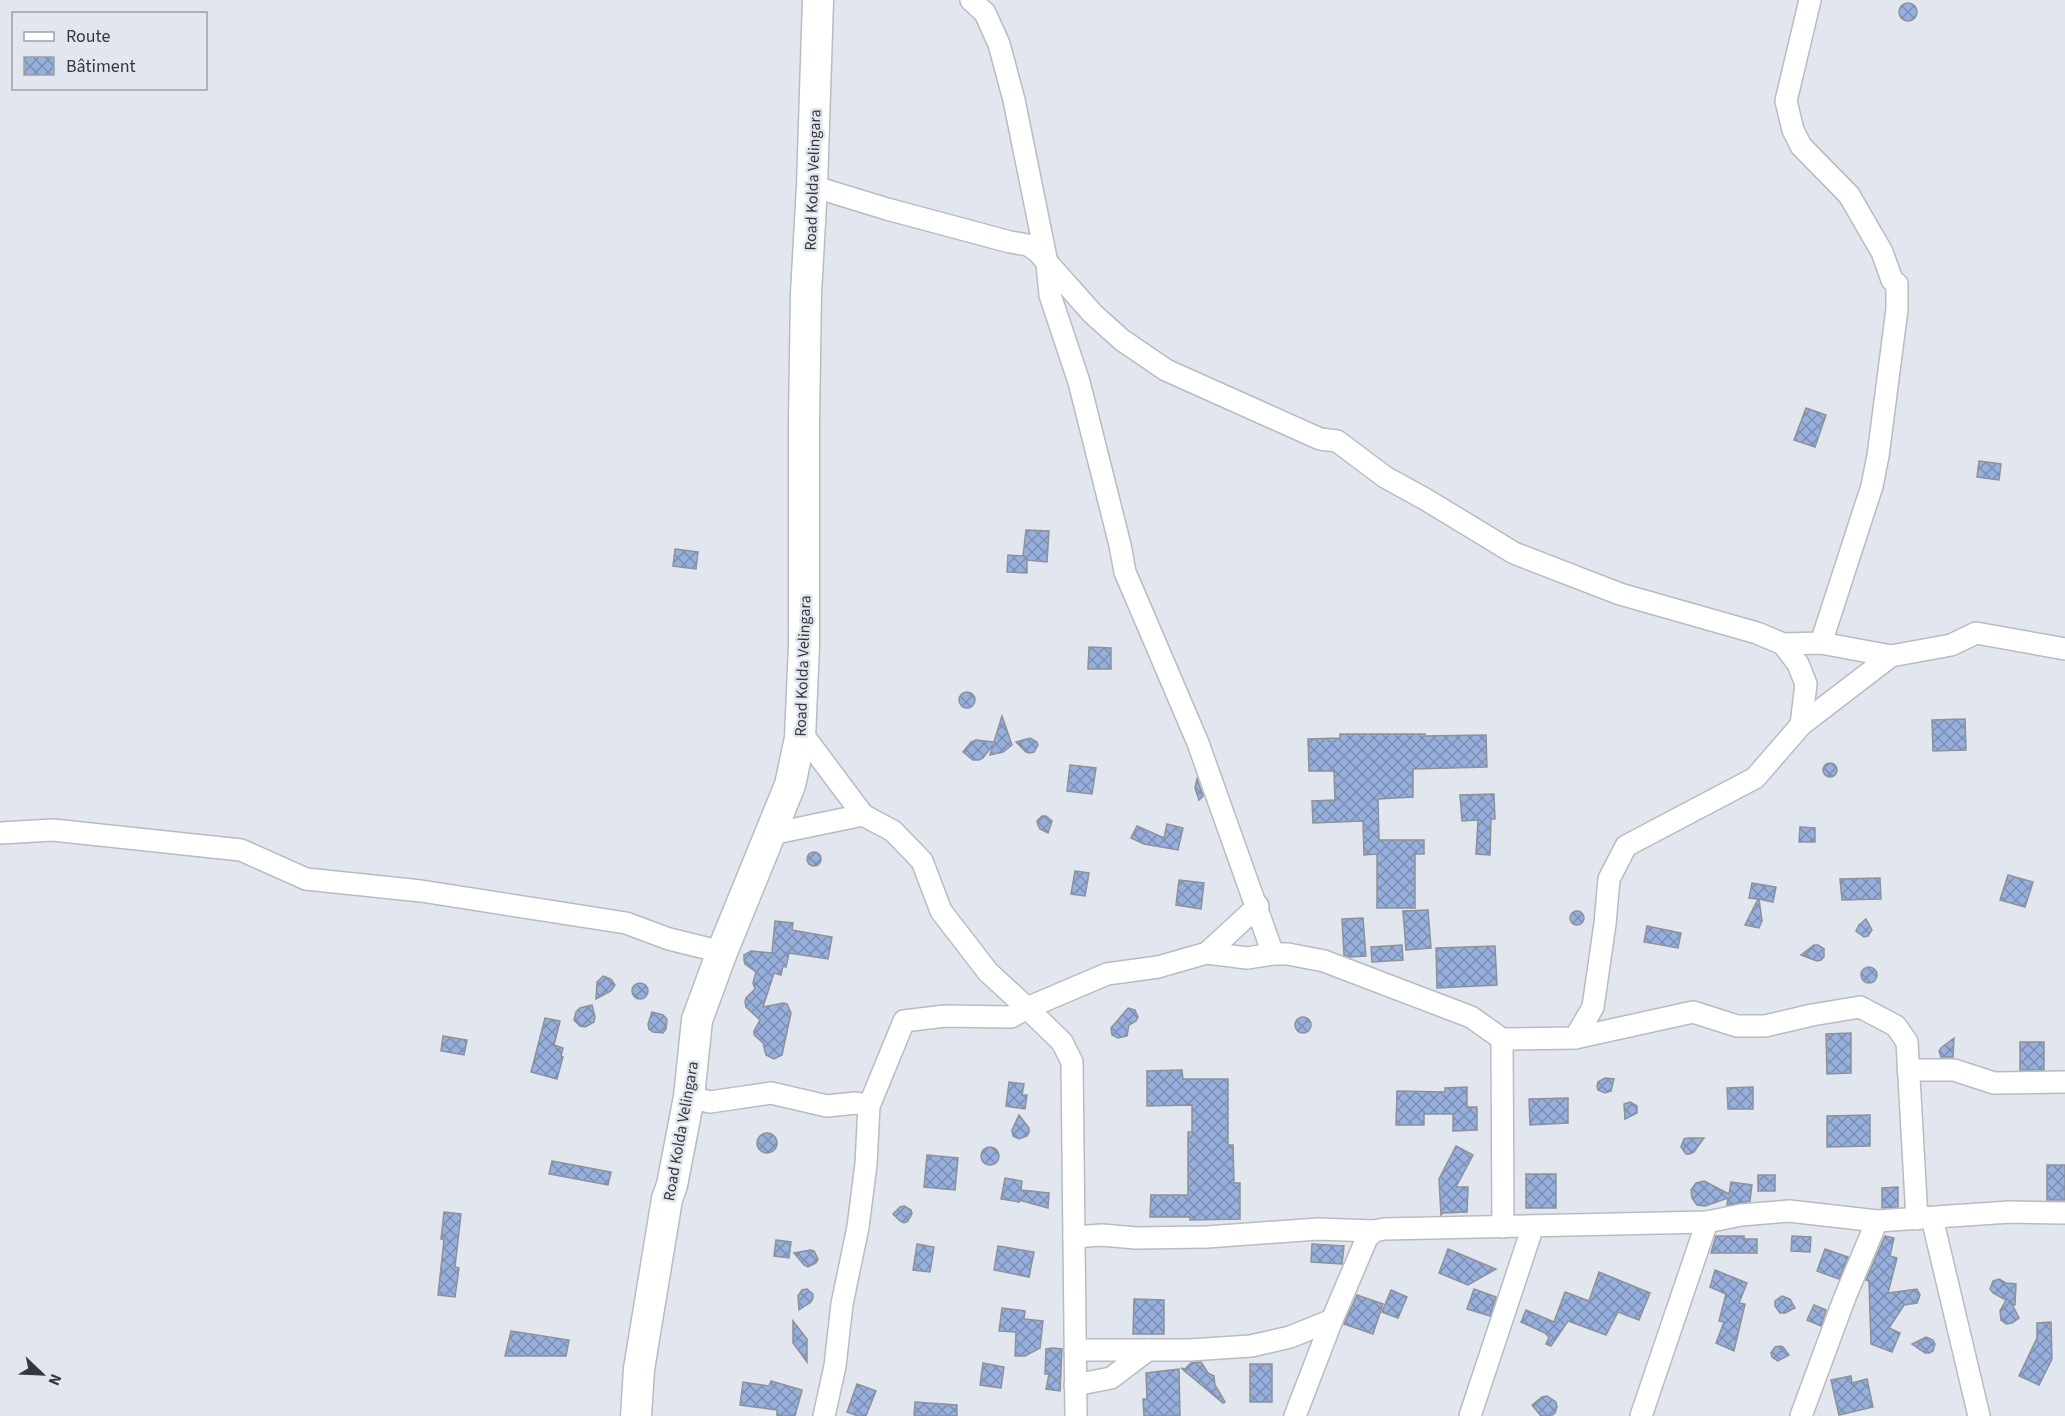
<svg xmlns="http://www.w3.org/2000/svg" width="2065" height="1416" font-family="'Source Sans 3',sans-serif">
<style>
.building{fill:url(#building-cross-hatch);stroke:#8d9198;stroke-width:1.5}
.lines{fill:none;stroke-linecap:round;stroke-linejoin:round}
.street-casing{stroke:#b7bbc3;stroke-width:24}
.secondary-casing{stroke:#b7bbc3;stroke-width:33}
.street{stroke:#fff;stroke-width:21}
.secondary{stroke:#fff;stroke-width:30}
.labels{text-anchor:middle;stroke-width:5;stroke-linejoin:round;paint-order:stroke}
.street-label{font-size:16px;fill:#35373a;stroke:#e2e7ef}
</style>
<defs>
<pattern id="building-cross-hatch" width="8" height="8" patternUnits="userSpaceOnUse" patternTransform="scale(1.5)"><rect width="8" height="8" fill="#97afdc"/><path d="M0 0l8 8M0 8l8-8" fill="none" stroke="#7c8fb3"/></pattern>
</defs>
<rect width="100%" height="100%" fill="#e2e7ef"/>
<!-- building -->
<g class="building">
<circle cx="1908" cy="12" r="9"/>
<path d="M1806,408L1826,415L1815,447L1794,440Z"/>
<path d="M1979,461L2001,464L1999,480L1977,477Z"/>
<path d="M1026,530L1049,531L1047,562L1027,560V573L1007,572L1008,555L1023,556Z"/>
<path d="M675,549L698,552L696,569L673,566Z"/>
<path d="M1089,647L1111,648V669H1088Z"/>
<circle cx="967" cy="700" r="8"/>
<path d="M1002,716L1012,745L1003,752L990,755L993,745L983,758L979,760H973L963,752L971,742L976,740L994,742Z"/>
<path d="M1965,719L1966,750L1933,751L1932,720Z"/>
<path d="M1340,734H1425V736L1486,735L1487,767L1413,769V797L1378,799L1379,840H1424V854H1415V908H1377V854L1364,855L1363,821L1313,823L1312,801L1335,800L1334,771H1309L1308,739L1340,738Z"/>
<path d="M1030,738L1037,742L1038,745L1034,752L1030,753L1026,752L1016,742Z"/>
<circle cx="1830" cy="770" r="7"/>
<path d="M1070,765L1096,768L1092,794L1067,791Z"/>
<path d="M1197,779L1203,796L1199,800L1195,788Z"/>
<path d="M1494,794L1495,819H1491L1490,855L1476,854L1478,820L1462,821L1460,795Z"/>
<path d="M1042,816H1046L1052,821L1048,833L1040,829L1038,825L1037,821Z"/>
<path d="M1167,824L1183,828L1178,850L1144,844L1131,838L1137,826L1164,838Z"/>
<path d="M1800,827L1815,828V842H1799Z"/>
<circle cx="814" cy="859" r="7"/>
<path d="M1075,871L1089,873L1085,896L1071,894Z"/>
<path d="M2008,875L2033,882L2025,907L2000,900Z"/>
<path d="M1880,878L1881,899L1842,900L1840,879Z"/>
<path d="M1179,880L1204,883L1201,909L1176,905Z"/>
<path d="M1752,883L1776,887L1773,902L1759,899L1762,921L1759,928L1745,925L1758,899L1749,898Z"/>
<path d="M1428,910L1431,948L1406,950L1403,911Z"/>
<circle cx="1577" cy="918" r="7"/>
<path d="M1363,918L1366,956L1350,957L1344,955L1342,919Z"/>
<path d="M1866,919L1872,930L1868,936L1864,937L1856,931L1859,925Z"/>
<path d="M775,921L793,923L792,930L832,937L828,959L789,953L786,967L783,966L781,975L774,973L763,1007L783,1003L787,1004L791,1013L782,1055L774,1059L766,1055L763,1043L754,1035V1031L760,1020L746,1007L745,1002L746,998L755,989L753,983L756,972L745,964L744,960V955L751,951L772,953Z"/>
<path d="M1647,926L1681,933L1678,948L1644,942Z"/>
<path d="M1402,945L1403,960L1372,962L1371,947Z"/>
<path d="M1814,945H1818L1824,949V957L1821,960L1817,961L1801,955Z"/>
<path d="M1495,946L1497,985L1437,988L1436,948Z"/>
<circle cx="1869" cy="975" r="8"/>
<path d="M603,976L611,979L615,985L611,991L596,999L597,982Z"/>
<circle cx="640" cy="991" r="8"/>
<path d="M592,1005L595,1017L594,1022L585,1027L580,1026L574,1020L576,1012L580,1008Z"/>
<path d="M1128,1008L1135,1010L1138,1017L1136,1021L1129,1025L1127,1036L1118,1038L1112,1035L1111,1028Z"/>
<path d="M652,1012L663,1015L667,1019L666,1029L663,1033L653,1032L649,1029L648,1024Z"/>
<circle cx="1303" cy="1025" r="8"/>
<path d="M545,1018L560,1021L554,1045L563,1048L561,1056L563,1057L557,1079L531,1072Z"/>
<path d="M1851,1033V1073L1827,1074L1826,1034Z"/>
<path d="M443,1036L467,1040L464,1055L441,1051Z"/>
<path d="M1954,1038L1953,1057H1941L1939,1051L1941,1048Z"/>
<rect x="2020" y="1042" width="24" height="28"/>
<path d="M1182,1070L1183,1079H1228V1145H1233L1234,1183H1240V1219L1190,1220V1217H1150L1151,1195H1188V1132H1192V1105L1147,1106V1071Z"/>
<path d="M1605,1078L1614,1079L1611,1091L1605,1093L1598,1090L1597,1086L1598,1082Z"/>
<path d="M1009,1082L1024,1084L1022,1095H1027L1025,1109L1006,1106Z"/>
<path d="M1467,1087V1107H1477V1130L1453,1131V1114H1424V1125H1396L1397,1091L1445,1092V1088Z"/>
<path d="M1753,1087V1109H1728L1727,1088Z"/>
<path d="M1568,1098V1123L1530,1125L1529,1099Z"/>
<path d="M1630,1102L1637,1106V1113L1625,1119L1624,1104Z"/>
<path d="M1019,1115L1029,1128V1132L1027,1136L1019,1139L1013,1136L1012,1130Z"/>
<path d="M1870,1115V1146L1827,1147V1116Z"/>
<circle cx="767" cy="1143" r="10"/>
<path d="M1688,1138H1704L1694,1152L1690,1154H1686L1681,1147L1684,1139Z"/>
<path d="M1456,1146L1473,1155L1456,1187H1468L1467,1212L1443,1213L1441,1215L1439,1179Z"/>
<circle cx="990" cy="1156" r="9"/>
<path d="M927,1155L958,1158L955,1190L924,1187Z"/>
<path d="M552,1161L611,1172L608,1185L549,1174Z"/>
<rect x="2047" y="1165" width="18" height="35"/>
<rect x="1526" y="1174" width="30" height="34"/>
<rect x="1758" y="1175" width="17" height="16"/>
<path d="M1005,1178L1022,1181L1021,1190L1049,1193L1048,1208L1019,1200V1202L1001,1199Z"/>
<path d="M1704,1181L1729,1194L1731,1182L1752,1185L1750,1201L1727,1205L1728,1198L1705,1206L1697,1205L1692,1198L1691,1190L1696,1183Z"/>
<path d="M1898,1187V1207L1882,1208V1188Z"/>
<path d="M904,1206L911,1210L912,1214L908,1221L904,1223L900,1221L893,1214L900,1207Z"/>
<path d="M444,1212L461,1214L455,1267L459,1268L455,1297L438,1295L444,1240L441,1239Z"/>
<path d="M1716,1236H1744V1239H1757V1253H1711Z"/>
<path d="M1792,1236L1811,1237L1810,1252L1791,1251Z"/>
<path d="M1885,1236L1894,1238L1890,1256L1897,1258L1888,1293L1917,1289L1920,1295L1917,1303L1904,1305L1889,1328L1900,1333L1892,1352L1871,1344L1869,1281L1866,1280Z"/>
<path d="M776,1240L791,1242L789,1258L774,1256Z"/>
<path d="M917,1244L934,1247L930,1272L913,1270Z"/>
<path d="M1312,1244L1344,1246L1342,1264L1311,1262Z"/>
<path d="M998,1246L1034,1252L1029,1277L994,1270Z"/>
<path d="M1448,1249L1496,1269L1468,1285L1439,1273Z"/>
<path d="M1825,1249L1848,1257L1839,1279L1817,1271Z"/>
<path d="M810,1250L814,1251L818,1259L816,1263L808,1267L804,1265L794,1253Z"/>
<path d="M1715,1270L1747,1283L1739,1303L1745,1304L1734,1351L1716,1343L1724,1322L1719,1321L1726,1294L1710,1287Z"/>
<path d="M1599,1272L1650,1293L1639,1320L1618,1312L1606,1335L1568,1321L1551,1346L1546,1344L1549,1337L1545,1333L1521,1322L1526,1310L1554,1322L1565,1292L1589,1301Z"/>
<path d="M1999,1279L2006,1283L2016,1284L2015,1305L2012,1304L2019,1318L2012,1323L2006,1324L2001,1320L2000,1311L2006,1300L1993,1293L1990,1289L1993,1281Z"/>
<path d="M807,1289L813,1294V1298L811,1302L799,1310L798,1296L802,1290Z"/>
<path d="M1474,1289L1496,1297L1490,1316L1467,1309Z"/>
<path d="M1391,1290L1407,1297L1398,1318L1382,1312Z"/>
<path d="M1357,1295L1383,1304L1373,1334L1344,1324Z"/>
<path d="M1782,1296L1790,1299L1795,1308L1785,1313H1780L1775,1306V1301Z"/>
<path d="M1134,1299L1164,1300V1334H1133Z"/>
<path d="M1814,1305L1826,1310L1821,1326L1807,1320Z"/>
<path d="M1002,1308L1025,1311L1024,1319L1043,1321L1040,1348L1025,1356H1015L1016,1332L999,1331Z"/>
<path d="M793,1321L807,1339V1362L793,1343Z"/>
<path d="M2051,1322L2052,1359L2039,1385L2019,1376L2037,1338V1323Z"/>
<path d="M511,1331L569,1340L566,1356H505Z"/>
<path d="M1926,1337L1933,1340L1935,1344L1933,1351L1929,1353H1925L1912,1344Z"/>
<path d="M1780,1346L1783,1347L1789,1355L1778,1361L1772,1357L1771,1353L1775,1347Z"/>
<path d="M1053,1348L1062,1349L1060,1391L1046,1389L1049,1374H1045L1046,1349Z"/>
<path d="M1201,1362L1208,1373L1214,1376L1215,1385L1225,1402L1223,1403L1181,1368L1185,1369L1191,1363Z"/>
<path d="M983,1363L1004,1367L1001,1388L980,1385Z"/>
<rect x="1250" y="1364" width="22" height="38"/>
<path d="M1179,1369L1180,1416H1144L1143,1399H1147L1146,1373Z"/>
<path d="M1851,1376L1852,1383L1867,1379L1873,1407L1839,1415L1831,1380Z"/>
<path d="M771,1381L802,1390L795,1416H777V1410L740,1405L743,1382L769,1386Z"/>
<path d="M857,1384L876,1391L866,1416H858L847,1412Z"/>
<path d="M1547,1396L1556,1402L1557,1407L1555,1413L1551,1416H1541L1532,1405L1542,1397Z"/>
<path d="M915,1402L957,1405V1416H914Z"/>
</g>
<g class="lines">
<defs>
<g id="street">
<path d="M971,0L985,13L999,44L1014,100L1047,263L1050,295L1079,382L1120,545L1125,572L1198,743L1273,954"/>
<path d="M1810,0L1786,101L1793,130L1801,146L1849,195L1882,252L1892,280L1897,284V309L1878,456L1872,486L1821,643"/>
<path d="M812,186L887,209L1010,242L1028,245L1038,252L1093,314L1122,340L1166,370L1320,439L1337,441L1385,477L1425,499L1514,553L1620,594L1757,633L1783,644L1798,664L1806,684L1801,725L1755,778L1626,846L1609,879L1605,924L1593,1007L1575,1038"/>
<path d="M1783,644L1821,643L1891,656L1951,645L1976,633L2065,649"/>
<path d="M1801,725L1891,656"/>
<path d="M801,732L863,815"/>
<path d="M0,833L53,830L241,850L306,879L421,891L626,923L669,939L722,952"/>
<path d="M771,834L863,815L893,831L922,861L941,911L988,972L1027,1008L1107,974L1158,967L1207,953L1247,958L1273,954H1288L1324,961L1471,1017L1502,1039"/>
<path d="M1207,953L1258,906"/>
<path d="M1908,1070H1954L1994,1083L2065,1082"/>
<path d="M689,1097L710,1102L771,1093L827,1106L856,1103L869,1106"/>
<path d="M1932,1218L1979,1416"/>
<path d="M1503,1227L1502,1039L1575,1038L1693,1012L1737,1026H1765L1812,1015L1860,1007L1896,1026L1907,1042L1917,1219"/>
<path d="M1074,1237L1102,1235L1136,1238L1207,1237L1318,1229L1374,1231"/>
<path d="M1075,1350H1190L1251,1346L1290,1337L1332,1320L1367,1238L1374,1231L1384,1229L1707,1222L1741,1215L1789,1211L1877,1221L2010,1212L2065,1213"/>
<path d="M1075,1385L1111,1378L1148,1350"/>
<path d="M824,1416L835,1366L842,1304L858,1227L866,1164L869,1106L904,1021L945,1016L1011,1017L1027,1008L1062,1042L1072,1062L1076,1416"/>
<path d="M1295,1416L1332,1320"/>
<path d="M1470,1416L1533,1226"/>
<path d="M1641,1416L1707,1222"/>
<path d="M1801,1416L1845,1297L1877,1221"/>
</g>
<path id="secondary" d="M636,1416L639,1369L667,1199L672,1185L689,1097L697,1020L722,952L790,785L800,738L804,645V421L806,293L812,186L818,0"/>
</defs>
<!-- street casing -->
<use href="#street" class="street-casing"/>
<!-- secondary casing -->
<use href="#secondary" class="secondary-casing"/>
<!-- street -->
<use href="#street" class="street"/>
<!-- secondary -->
<use href="#secondary" class="secondary"/>
</g>
<g class="labels">
<!-- street labels -->
<g class="street-label">
<text transform="translate(812 180) rotate(-88)" y="6">Road Kolda Velingara</text>
<text transform="translate(802 666) rotate(-88)" y="6">Road Kolda Velingara</text>
<text transform="translate(680 1131) rotate(-80)" y="6">Road Kolda Velingara</text>
</g>
</g>
<!-- legend -->
<rect x="12" y="12" width="195" height="78" fill="#e2e7ef" stroke="#9da1a7" stroke-width="1.5"/>
<rect x="24" y="32" width="30" height="9" fill="#ffffff" stroke="#9da1a7" stroke-width="1.5"/>
<text x="66" y="42" font-size="18" fill="#35373a">Route</text>
<rect x="24" y="57" width="30" height="18" fill="url(#building-cross-hatch)" stroke="#9da1a7" stroke-width="1.5"/>
<text x="66" y="72" font-size="18" fill="#35373a">Bâtiment</text>
<!-- north arrow -->
<g transform="translate(42 1374) rotate(113)" stroke="#e2e7ef" stroke-width="4.5" paint-order="stroke">
<path d="M0-4.5L10 22L0 15L-10 22Z" fill="#35373a"/>
<text y="-9" font-size="16" font-weight="bold" text-anchor="middle" fill="#35373a">N</text>
</g>
</svg>
